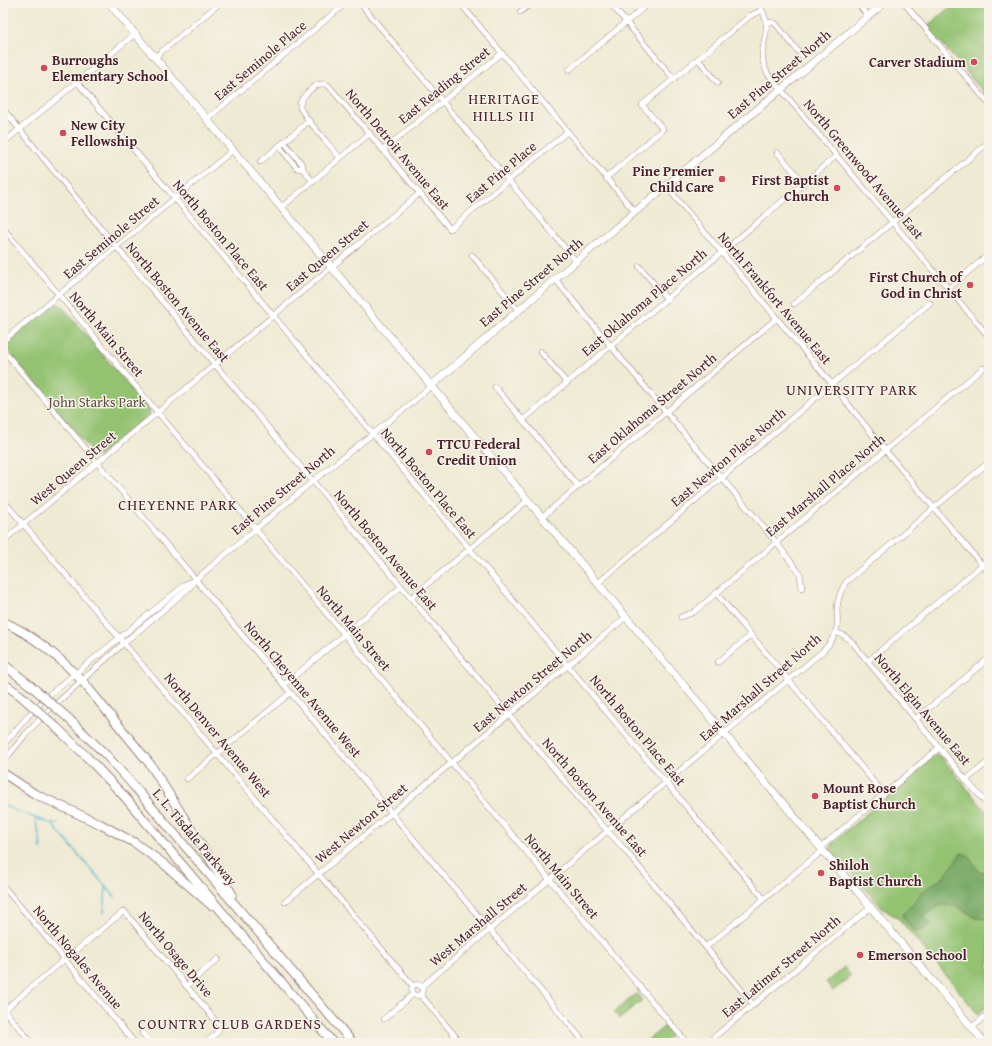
<svg xmlns="http://www.w3.org/2000/svg" width="992" height="1046" font-family="'Gentium Book Plus',serif">
<style>
.green{fill:#93c271;stroke:#6e704e}
.forest{fill:#76a863;stroke:#606447}
.lines{fill:none;stroke-linecap:round;stroke-linejoin:round}
.stream{stroke:#4ab3c9;stroke-width:1.5}
.minor-casing{stroke:#9c847f;stroke-width:6}
.major-casing{stroke:#9c847f;stroke-width:8}
.highway-casing{stroke:#9c847f;stroke-width:10}
.minor{stroke:#fff;stroke-width:5}
.major{stroke:#fff;stroke-width:7}
.highway{stroke:#fff;stroke-width:8}
.highway-bridge-casing{stroke:#9c847f;stroke-width:10;stroke-linecap:butt}
.highway-bridge{stroke:#fff;stroke-width:8}
.poi-dot{fill:#d1495b;stroke:#f7f3e8;stroke-width:1.5}
.labels{text-anchor:middle;stroke-width:3;stroke-linejoin:round;paint-order:stroke}
.poi-label{font-size:14px;font-weight:bold;fill:#4a1f2b;stroke:#f7f3e8;text-anchor:start}
.street-label{font-size:14px;fill:#4a1f2b;stroke:#f7f3e8}
.park-label{font-size:14px;fill:#605040;stroke:#f7f3e8}
.neighbourhood-label{font-size:15px;letter-spacing:1px;fill:#4a1f2b;stroke:#f7f3e8}
</style>
<rect width="100%" height="100%" fill="#f7f3e8"/>
<filter id="ink" filterUnits="userSpaceOnUse"><feTurbulence type="fractalNoise" baseFrequency=".025" numOctaves="2"/><feDisplacementMap in="SourceGraphic" scale="8" xChannelSelector="R" yChannelSelector="G"/><feConvolveMatrix kernelMatrix="1 2 1 2 8 2 1 2 1" color-interpolation-filters="sRGB"/></filter>
<filter id="wash" filterUnits="userSpaceOnUse"><feTurbulence type="fractalNoise" baseFrequency=".012" numOctaves="4" result="noise"/><feDisplacementMap in="SourceGraphic" scale="16" xChannelSelector="R" yChannelSelector="G"/><feGaussianBlur stdDeviation="0.9" result="paint"/><feColorMatrix in="noise" values="0 0 0 0 0 0 0 0 0 0 0 0 0 0 0 0 0 1.4 0 .05"/><feComposite in="paint" operator="in"/></filter>
<g filter="url(#wash)">
<rect width="100%" height="100%" fill="#efead3"/>
<!-- green -->
<g class="green">
<path d="M955,3H989V99L927,26Z"/>
<path d="M55,303L58,305L60,304L150,411L149,415L99,456L94,455L92,453L6,348L7,342Z"/>
<path d="M935,755H937L941,757L989,815V1003L978,1014L899,919L882,908L831,850L832,843Z"/>
<path d="M844,967L851,976L833,991L826,982Z"/>
<path d="M637,993L642,1000L620,1019L614,1012Z"/>
<path d="M665,1026L672,1035L662,1043H644Z"/>
</g>
<!-- forest -->
<path class="forest" d="M961,853L968,855L980,873L989,871V919L976,918L955,905L938,906L924,917L930,924L922,931L913,930L902,916L924,890L945,876Z"/>
<g class="lines">
<!-- stream -->
<g class="stream">
<path d="M3,805L12,809L35,818L52,824L115,897"/>
<path d="M35,818L40,839L41,849"/>
<path d="M53,823H59"/>
<path d="M104,913L106,887"/>
</g>
</g>
</g>
<g filter="url(#ink)">
<g class="lines">
<defs>
<g id="minor">
<path d="M360,3L576,261"/>
<path d="M460,3L635,212"/>
<path d="M610,3L674,79"/>
<path d="M758,3C761,8 765,14 766,21C769,41 755,51 768,74L989,337"/>
<path d="M857,3L868,16"/>
<path d="M904,3L989,104"/>
<path d="M520,12L532,3"/>
<path d="M766,22L775,23L802,56"/>
<path d="M155,57L220,3"/>
<path d="M698,59L718,83"/>
<path d="M569,70L649,3"/>
<path d="M77,82L764,899"/>
<path d="M3,109L114,244L593,815L625,850L753,1004"/>
<path d="M207,119L346,3"/>
<path d="M284,142L302,164L303,169"/>
<path d="M3,143L135,34"/>
<path d="M279,146L297,168L303,169L313,182"/>
<path d="M383,150L501,54"/>
<path d="M777,152L804,183"/>
<path d="M340,158C334,150 301,114 300,107C299,101 305,95 309,91C314,86 321,82 328,85L450,229L567,132"/>
<path d="M260,162L309,121"/>
<path d="M606,178L663,129L642,105L750,16L762,10"/>
<path d="M666,186L832,384L885,450L989,573"/>
<path d="M282,207L370,133"/>
<path d="M3,228L687,1043"/>
<path d="M472,255L518,310"/>
<path d="M639,266L667,299"/>
<path d="M555,279L666,412L776,542L800,574L802,588"/>
<path d="M948,289L989,254"/>
<path d="M794,304L989,142"/>
<path d="M3,341L233,150"/>
<path d="M3,350C196,582 391,812 585,1043"/>
<path d="M540,351L567,383"/>
<path d="M495,387L578,486"/>
<path d="M523,420L836,156"/>
<path d="M3,500L413,986"/>
<path d="M542,517L777,318"/>
<path d="M3,541L97,463L420,193"/>
<path d="M598,583L832,384L930,303"/>
<path d="M716,593L884,794"/>
<path d="M411,598L528,500"/>
<path d="M681,617L694,612L983,368"/>
<path d="M835,632L843,635L851,641L966,780L989,806"/>
<path d="M868,661L989,559"/>
<path d="M718,662L751,635"/>
<path d="M284,685L401,587"/>
<path d="M916,719L989,658"/>
<path d="M3,745L29,715L50,694L186,584L194,580"/>
<path d="M3,762L25,735L50,709L124,643L189,588L195,580L313,481L408,406L431,386"/>
<path d="M187,779L290,693"/>
<path d="M966,780L989,761"/>
<path d="M820,848L939,748"/>
<path d="M3,886L135,1043"/>
<path d="M285,902L626,617"/>
<path d="M706,947L822,851"/>
<circle cx="417" cy="990" r="5.5"/>
<path d="M186,986L218,959"/>
<path d="M421,987L823,651C830,644 835,637 837,627C838,621 837,615 837,608C838,599 841,590 846,582L989,462"/>
<path d="M420,994L461,1043"/>
<path d="M3,1009L32,1043"/>
<path d="M3,1011L65,959L72,954L124,911L219,1025C220,1033 211,1038 205,1043"/>
<path d="M384,1019L413,994"/>
<path d="M972,1027L989,1013"/>
<path d="M142,1033L151,1043"/>
<path d="M707,1043L871,907"/>
</g>
<g id="major">
<path d="M109,3L985,1043"/>
<path d="M431,386L555,279L884,3"/>
</g>
<g id="highway">
<path d="M3,622C31,633 64,661 84,683L150,764L232,894"/>
<path d="M3,664L30,685"/>
<path d="M3,683L20,695"/>
<path d="M68,718L106,755L133,785L353,1043"/>
<path d="M57,728L87,757L123,795L333,1043"/>
<path d="M3,773L35,794L100,824L135,843L164,864L211,905"/>
</g>
</defs>
<!-- minor casing -->
<use href="#minor" class="minor-casing"/>
<!-- major casing -->
<use href="#major" class="major-casing"/>
<!-- highway casing -->
<use href="#highway" class="highway-casing"/>
<!-- minor -->
<use href="#minor" class="minor"/>
<!-- major -->
<use href="#major" class="major"/>
<!-- highway -->
<use href="#highway" class="highway"/>
<defs>
<g id="highway-bridge">
<path d="M30,685L68,718"/>
<path d="M20,695L57,728"/>
</g>
</defs>
<!-- highway-bridge casing -->
<use href="#highway-bridge" class="highway-bridge-casing"/>
<!-- highway-bridge -->
<use href="#highway-bridge" class="highway-bridge"/>
</g>
</g>
<!-- markers -->
<g class="poi-dot">
<circle cx="974" cy="62" r="4"/>
<circle cx="44" cy="68" r="4"/>
<circle cx="63" cy="133" r="4"/>
<circle cx="722" cy="179" r="4"/>
<circle cx="837" cy="188" r="4"/>
<circle cx="970" cy="285" r="4"/>
<circle cx="429" cy="452" r="4"/>
<circle cx="815" cy="796" r="4"/>
<circle cx="821" cy="873" r="4"/>
<circle cx="860" cy="955" r="4"/>
</g>
<g class="labels">
<!-- poi labels -->
<g class="poi-label">
<text x="52" y="65">Burroughs<tspan x="52" dy="16">Elementary School</tspan></text>
<text x="966" y="67" text-anchor="end">Carver Stadium</text>
<text x="71" y="130">New City<tspan x="71" dy="16">Fellowship</tspan></text>
<text x="714" y="176" text-anchor="end">Pine Premier<tspan x="714" dy="16">Child Care</tspan></text>
<text x="829" y="185" text-anchor="end">First Baptist<tspan x="829" dy="16">Church</tspan></text>
<text x="962" y="282" text-anchor="end">First Church of<tspan x="962" dy="16">God in Christ</tspan></text>
<text x="437" y="449">TTCU Federal<tspan x="437" dy="16">Credit Union</tspan></text>
<text x="823" y="793">Mount Rose<tspan x="823" dy="16">Baptist Church</tspan></text>
<text x="829" y="870">Shiloh<tspan x="829" dy="16">Baptist Church</tspan></text>
<text x="868" y="960">Emerson School</text>
</g>
<!-- street labels -->
<g class="street-label">
<text transform="translate(260 60) rotate(-40)" y="5">East Seminole Place</text>
<text transform="translate(779 74) rotate(-40)" y="5">East Pine Street North</text>
<text transform="translate(444 85) rotate(-39)" y="5">East Reading Street</text>
<text transform="translate(398 149) rotate(50)" y="5">North Detroit Avenue East</text>
<text transform="translate(864 169) rotate(50)" y="5">North Greenwood Avenue East</text>
<text transform="translate(501 172) rotate(-40)" y="5">East Pine Place</text>
<text transform="translate(221 235) rotate(50)" y="5">North Boston Place East</text>
<text transform="translate(111 237) rotate(-40)" y="5">East Seminole Street</text>
<text transform="translate(327 255) rotate(-40)" y="5">East Queen Street</text>
<text transform="translate(531 282) rotate(-40)" y="5">East Pine Street North</text>
<text transform="translate(775 298) rotate(50)" y="5">North Frankfort Avenue East</text>
<text transform="translate(178 302) rotate(50)" y="5">North Boston Avenue East</text>
<text transform="translate(644 302) rotate(-40)" y="5">East Oklahoma Place North</text>
<text transform="translate(107 334) rotate(50)" y="5">North Main Street</text>
<text transform="translate(652 408) rotate(-40)" y="5">East Oklahoma Street North</text>
<text transform="translate(728 457) rotate(-40)" y="5">East Newton Place North</text>
<text transform="translate(73 468) rotate(-40)" y="5">West Queen Street</text>
<text transform="translate(429 483) rotate(50)" y="5">North Boston Place East</text>
<text transform="translate(825 485) rotate(-40)" y="5">East Marshall Place North</text>
<text transform="translate(283 490) rotate(-40)" y="5">East Pine Street North</text>
<text transform="translate(386 550) rotate(50)" y="5">North Boston Avenue East</text>
<text transform="translate(354 628) rotate(50)" y="5">North Main Street</text>
<text transform="translate(532 681) rotate(-40)" y="5">East Newton Street North</text>
<text transform="translate(760 687) rotate(-41)" y="5">East Marshall Street North</text>
<text transform="translate(303 689) rotate(50)" y="5">North Cheyenne Avenue West</text>
<text transform="translate(923 709) rotate(50)" y="5">North Elgin Avenue East</text>
<text transform="translate(638 730) rotate(50)" y="5">North Boston Place East</text>
<text transform="translate(218 735) rotate(50)" y="5">North Denver Avenue West</text>
<text transform="translate(595 797) rotate(49)" y="5">North Boston Avenue East</text>
<text transform="translate(361 823) rotate(-40)" y="5">West Newton Street</text>
<text transform="translate(195 837) rotate(50)" y="5">L. L. Tisdale Parkway</text>
<text transform="translate(562 876) rotate(50)" y="5">North Main Street</text>
<text transform="translate(478 924) rotate(-40)" y="5">West Marshall Street</text>
<text transform="translate(176 954) rotate(50)" y="5">North Osage Drive</text>
<text transform="translate(78 957) rotate(50)" y="5">North Nogales Avenue</text>
<text transform="translate(781 966) rotate(-40)" y="5">East Latimer Street North</text>
</g>
<!-- park labels -->
<g class="park-label">
<text x="97" y="407">John Starks Park</text>
</g>
<!-- neighbourhood labels -->
<g class="neighbourhood-label">
<text x="504" y="104">HERITAGE<tspan x="504" dy="17">HILLS III</tspan></text>
<text x="852" y="395">UNIVERSITY PARK</text>
<text x="178" y="510">CHEYENNE PARK</text>
<text x="230" y="1029">COUNTRY CLUB GARDENS</text>
</g>
</g>
<!-- margin -->
<rect width="992" height="1046" fill="none" stroke="#f7f3e8" stroke-width="16"/>
</svg>
